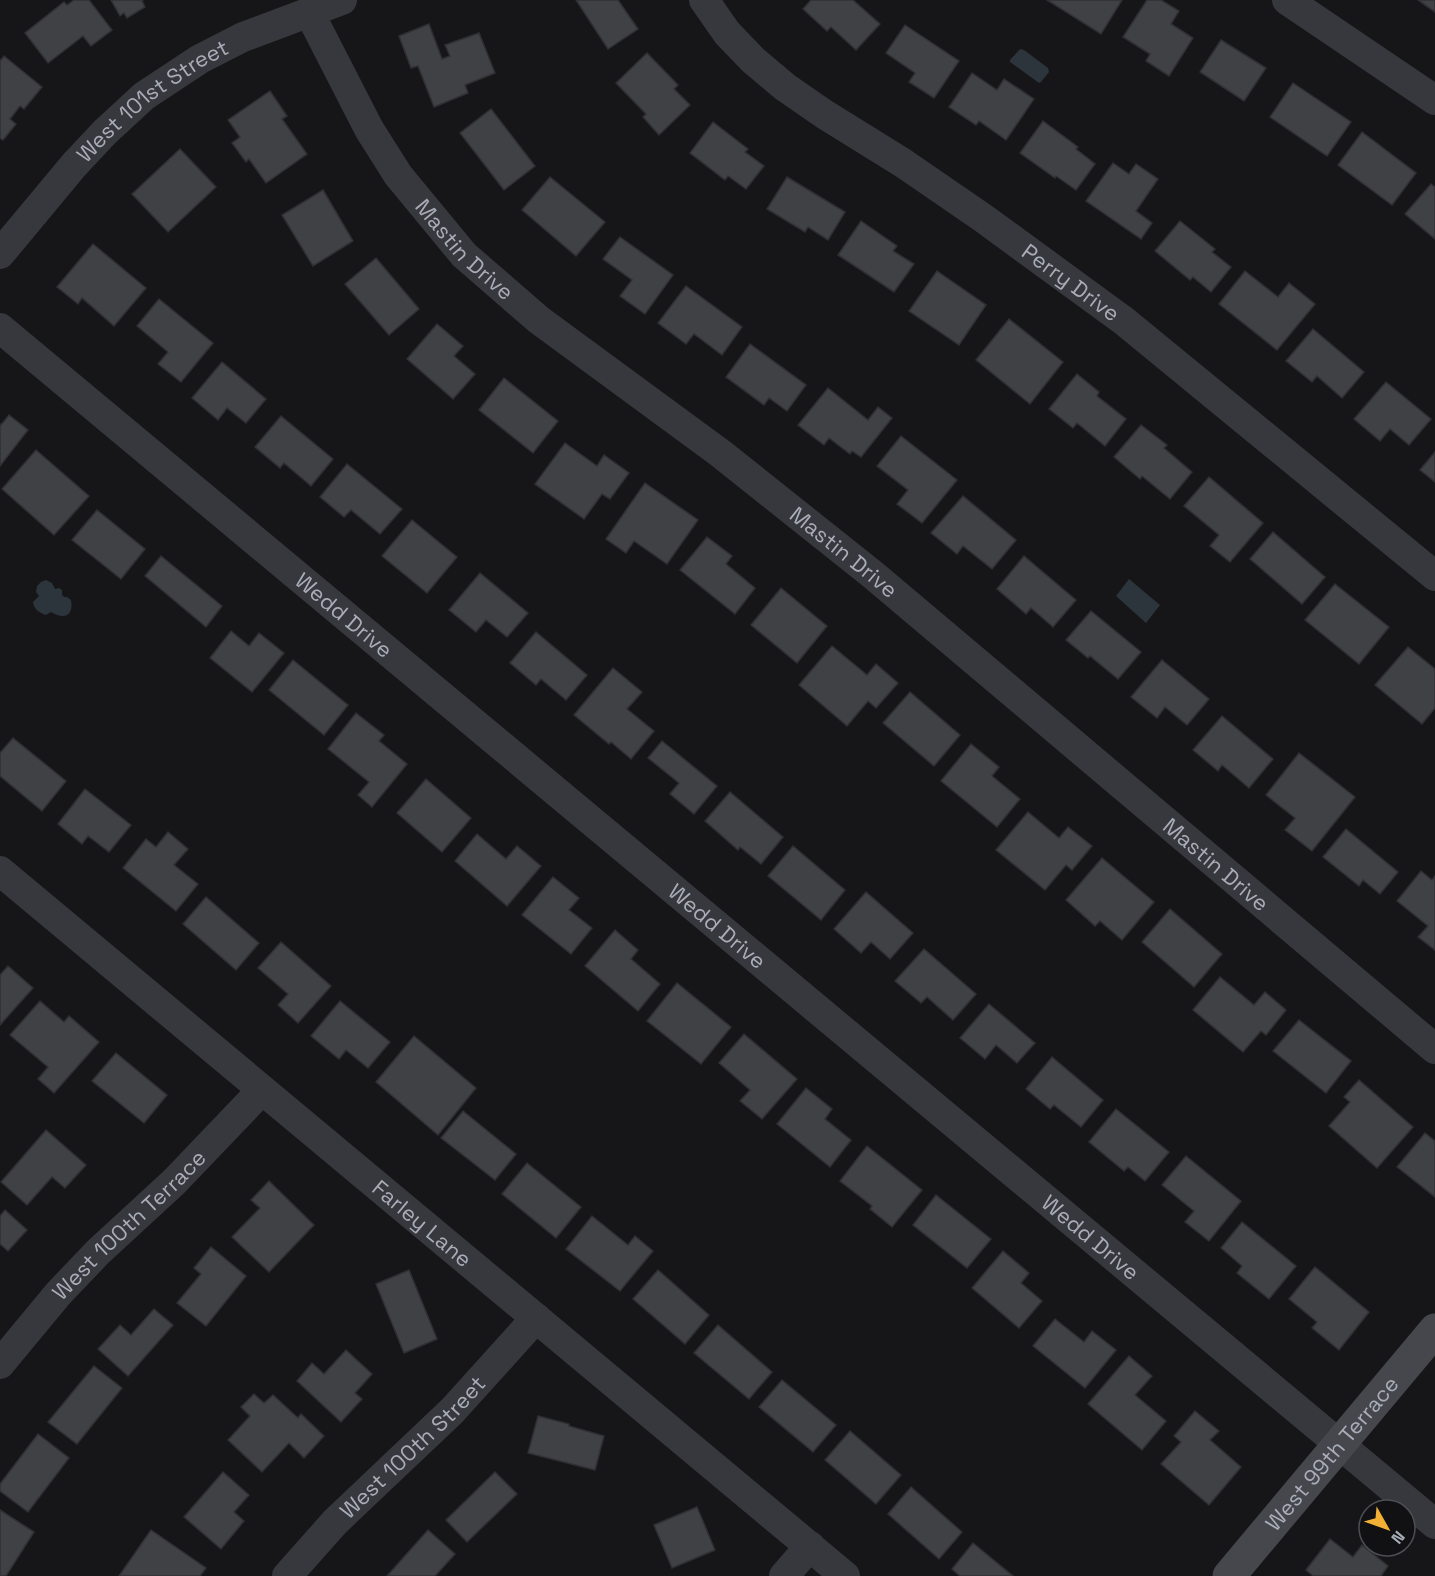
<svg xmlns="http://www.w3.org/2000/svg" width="1435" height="1576" font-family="'Space Grotesk',sans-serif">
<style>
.water{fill:#2c353c}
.building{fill:#404145;stroke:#303034;stroke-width:1.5}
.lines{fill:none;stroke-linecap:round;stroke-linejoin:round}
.street{stroke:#37383d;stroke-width:30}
.secondary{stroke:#45474d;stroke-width:33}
.labels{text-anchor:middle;stroke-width:5;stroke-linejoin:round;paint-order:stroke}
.street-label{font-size:22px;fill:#a8adb8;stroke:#111113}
</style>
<rect width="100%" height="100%" fill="#161618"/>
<!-- water -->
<g class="water">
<path d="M1020,49L1024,50L1048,68L1049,72L1041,82L1039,83L1010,62V60Z"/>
<path d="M1129,579L1160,605L1146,623L1116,596Z"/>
<path d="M46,580L52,583L55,589L59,588L62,590V595L64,597H67L71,600C74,616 64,620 51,612L46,615C39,613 34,609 33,602L39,596L36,592L37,586L41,582Z"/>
</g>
<!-- building -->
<g class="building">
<path d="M74,0H89L112,30L91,46L83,36L48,63L25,33L64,2L67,5Z"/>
<path d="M111,0H143L142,1L145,7L127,18L124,13L120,16Z"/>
<path d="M576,0H618L638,29L608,49Z"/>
<path d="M811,0H853L880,24L856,50L831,27L827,31L803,9Z"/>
<path d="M1047,0H1122L1101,34Z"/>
<path d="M1147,0H1161L1179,11L1171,24L1193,38L1169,76L1146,61L1150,54L1123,37Z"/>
<path d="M1418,0H1435V12Z"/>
<path d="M429,24L442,59L450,56L445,45L479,33L495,73L465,85L468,93L434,107L418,66L411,68L399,36Z"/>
<path d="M905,25L959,61L934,98L909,82L915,73L886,53Z"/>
<path d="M1221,40L1266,68L1244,101L1200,72Z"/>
<path d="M647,53L678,85L674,89L690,105L659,135L643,117L646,114L616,83Z"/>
<path d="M4,56L42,87L24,109L20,106L10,119L16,124L3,140L0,138V61Z"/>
<path d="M972,73L997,90L1004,79L1034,99L1006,140L979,121L976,125L949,107Z"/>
<path d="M1293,83L1351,122L1327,156L1270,117Z"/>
<path d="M270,91L287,116L282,119L307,154L266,183L249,159L246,162L232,143L240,137L228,120Z"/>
<path d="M491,109L535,166L504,190L460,133Z"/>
<path d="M1043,121L1078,147L1076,149L1095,164L1076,190L1056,176L1055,178L1020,153Z"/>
<path d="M713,122L748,149L745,152L764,166L746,189L728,176L725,180L690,153Z"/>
<path d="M1362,132L1416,173L1392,205L1338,165Z"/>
<path d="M180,149L216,187L168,232L132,194Z"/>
<path d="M1113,163L1129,174L1136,164L1158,179L1136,211L1152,223L1141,239L1086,201Z"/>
<path d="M550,177L605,222L576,256L522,210Z"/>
<path d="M787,177L845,212L828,240L808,227L805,232L767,209Z"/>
<path d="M1431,184L1435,187V239L1405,214Z"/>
<path d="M323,190L353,241L313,266L282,215Z"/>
<path d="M861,221L897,246L893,251L914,264L894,292L838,255Z"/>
<path d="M1180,221L1215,249L1212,252L1231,267L1211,292L1193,277L1190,280L1155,251Z"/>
<path d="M620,237L673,275L645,314L620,296L632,280L603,259Z"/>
<path d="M93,244L146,288L114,326L82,298L78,304L57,287Z"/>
<path d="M376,258L419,309L389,335L345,284Z"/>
<path d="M937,271L986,305L959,345L909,311Z"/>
<path d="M1245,271L1278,297L1289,283L1315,304L1277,350L1219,304Z"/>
<path d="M686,286L742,327L722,355L694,334L686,344L658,323Z"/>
<path d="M159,299L213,343L181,382L158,364L168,352L137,326Z"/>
<path d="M1009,319L1063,362L1030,404L976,360Z"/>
<path d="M437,324L463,346L454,356L475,374L453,399L407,359Z"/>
<path d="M1313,329L1364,372L1342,398L1317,376L1312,382L1286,361Z"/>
<path d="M750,344L806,385L787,411L769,398L764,405L726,377Z"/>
<path d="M222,362L266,399L246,423L227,408L218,420L192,398Z"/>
<path d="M1077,374L1099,392L1097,396L1126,419L1105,446L1077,423L1073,428L1049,409Z"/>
<path d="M504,378L558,421L533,453L479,410Z"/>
<path d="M1386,382L1431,419L1409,445L1390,429L1380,441L1354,419Z"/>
<path d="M828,388L868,420L878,407L892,418L861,457L852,451L850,454L829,438L824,445L798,425Z"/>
<path d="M9,415L28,430L0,466V424L1,425Z"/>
<path d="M281,416L333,459L311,486L284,463L280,468L255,447Z"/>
<path d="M1141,425L1167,445L1164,448L1192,472L1170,499L1142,476L1140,479L1114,457Z"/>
<path d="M901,436L957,480L922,523L897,504L908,490L877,466Z"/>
<path d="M565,443L597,466L604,455L629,473L610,499L602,494L584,519L535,484Z"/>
<path d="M36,450L89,496L54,535L2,489Z"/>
<path d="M1435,452V482L1420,470Z"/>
<path d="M347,464L402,509L380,534L351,510L344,517L320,497Z"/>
<path d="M1209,477L1263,523L1230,562L1210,546L1219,535L1184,506Z"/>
<path d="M645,483L698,520L667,564L634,541L626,553L606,539Z"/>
<path d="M963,496L1016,540L992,569L963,546L957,554L931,533Z"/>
<path d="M97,510L145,549L121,579L72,540Z"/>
<path d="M412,520L457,557L427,593L382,556Z"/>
<path d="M1273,532L1325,577L1302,604L1250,559Z"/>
<path d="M707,537L732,556L726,564L755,588L735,614L680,570Z"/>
<path d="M161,556L222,606L206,627L145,576Z"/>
<path d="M1024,556L1076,600L1053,627L1031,608L1026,614L997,589Z"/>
<path d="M480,573L528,613L507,637L486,620L476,632L449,610Z"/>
<path d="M1335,584L1389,627L1359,664L1305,620Z"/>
<path d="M781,588L827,626L797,663L751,625Z"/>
<path d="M1091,611L1141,652L1118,679L1090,656L1088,658L1066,640Z"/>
<path d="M231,631L249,646L259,633L284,653L252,692L210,658Z"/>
<path d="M536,632L587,675L566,700L541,679L536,685L510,663Z"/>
<path d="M832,646L867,675L876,664L898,683L876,708L868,701L847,726L799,685Z"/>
<path d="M1408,647L1435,669V708L1422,724L1375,685Z"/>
<path d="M293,660L348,705L324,735L269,690Z"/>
<path d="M1162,660L1209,699L1187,725L1165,707L1157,718L1131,697Z"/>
<path d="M613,668L642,692L627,709L654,731L631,759L611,742L609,744L574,715Z"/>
<path d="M910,692L960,735L934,766L883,723Z"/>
<path d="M356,713L384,735L379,741L407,764L372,807L358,795L369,782L328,749Z"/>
<path d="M1222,716L1273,759L1249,788L1222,765L1218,771L1193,750Z"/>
<path d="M13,738L66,781L42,811L0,776V753Z"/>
<path d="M662,741L717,786L694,814L670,794L679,783L648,758Z"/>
<path d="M971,744L999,767L992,776L1020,799L997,827L941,781Z"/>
<path d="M1299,753L1355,797L1312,851L1285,830L1295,818L1266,795Z"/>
<path d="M426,779L471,818L442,852L397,813Z"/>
<path d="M85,789L131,825L109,852L88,836L82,844L58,824Z"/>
<path d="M730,792L783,837L761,864L740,847L738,850L705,821Z"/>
<path d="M1028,812L1059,838L1068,827L1092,846L1072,870L1066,865L1045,890L996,850Z"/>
<path d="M1346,829L1398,872L1380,894L1363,880L1359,886L1323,857Z"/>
<path d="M168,832L188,849L174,865L198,884L176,911L123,868L146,839L156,847Z"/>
<path d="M477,834L506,859L517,846L541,866L507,906L455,861Z"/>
<path d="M793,846L845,890L821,920L768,876Z"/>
<path d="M1102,858L1154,902L1122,940L1100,921L1095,926L1066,900Z"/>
<path d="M1421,871L1432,880L1435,876V950L1418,937L1428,926L1397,901Z"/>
<path d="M553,877L579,898L569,910L592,928L571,954L522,915Z"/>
<path d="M866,892L913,933L890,959L871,942L861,953L834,929Z"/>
<path d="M206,897L259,943L236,970L183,924Z"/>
<path d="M1170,909L1222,954L1194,987L1142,942Z"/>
<path d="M615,930L638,950L631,959L660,984L638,1011L585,966Z"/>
<path d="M281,942L331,986L298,1023L278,1005L288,994L258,968Z"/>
<path d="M924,949L976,994L953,1020L927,997L921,1003L895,981Z"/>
<path d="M8,966L33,988L0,1025V975Z"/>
<path d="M1220,977L1254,1005L1265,992L1286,1010L1266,1035L1261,1031L1243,1052L1193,1010Z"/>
<path d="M677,983L731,1027L701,1064L647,1021Z"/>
<path d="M40,1001L64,1022L69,1016L99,1042L54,1093L38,1079L48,1067L10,1035Z"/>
<path d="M340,1001L390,1042L368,1068L346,1050L339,1059L311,1036Z"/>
<path d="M989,1004L1035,1043L1017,1063L996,1045L985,1059L960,1038Z"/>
<path d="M1299,1020L1351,1061L1326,1093L1273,1051Z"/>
<path d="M744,1034L797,1079L762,1119L740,1101L750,1090L719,1063Z"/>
<path d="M414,1036L476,1088L438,1135L376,1082Z"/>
<path d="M116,1053L167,1095L144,1123L92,1081Z"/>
<path d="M1052,1057L1103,1100L1081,1127L1054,1105L1050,1109L1026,1089Z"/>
<path d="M1359,1080L1413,1127L1377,1168L1329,1126L1350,1102L1344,1097Z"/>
<path d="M806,1088L832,1109L825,1119L851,1140L830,1167L777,1124Z"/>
<path d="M1116,1109L1169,1152L1145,1181L1128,1167L1124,1171L1089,1142Z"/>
<path d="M463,1111L516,1154L495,1180L441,1138Z"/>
<path d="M46,1130L86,1165L65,1188L52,1177L27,1205L1,1182Z"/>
<path d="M1425,1133L1435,1141V1197L1397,1167Z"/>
<path d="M867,1146L922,1190L892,1227L870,1209L872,1206L840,1181Z"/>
<path d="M1186,1156L1241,1201L1209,1241L1185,1222L1194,1211L1162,1185Z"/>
<path d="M527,1163L581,1207L556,1238L502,1194Z"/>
<path d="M269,1181L314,1225L269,1272L232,1237L260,1208L251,1200Z"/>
<path d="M936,1195L991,1239L967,1268L913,1225Z"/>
<path d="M5,1210L27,1230L8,1251L0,1244V1216Z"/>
<path d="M592,1216L628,1245L635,1236L653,1251L620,1291L566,1249Z"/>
<path d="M1242,1222L1296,1266L1269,1299L1237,1273L1242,1266L1221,1248Z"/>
<path d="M211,1247L246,1276L206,1326L177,1303L201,1274L194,1268Z"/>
<path d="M1003,1251L1029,1273L1021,1283L1042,1301L1019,1328L972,1288Z"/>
<path d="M1315,1267L1369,1312L1339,1350L1312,1328L1317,1322L1289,1299Z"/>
<path d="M409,1270L437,1339L404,1353L376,1284Z"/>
<path d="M658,1270L709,1315L685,1344L633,1299Z"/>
<path d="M154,1309L173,1325L128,1376L98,1349L120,1325L131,1335Z"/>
<path d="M1055,1319L1084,1342L1092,1331L1116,1350L1085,1388L1033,1346Z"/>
<path d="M718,1325L772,1372L749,1399L694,1353Z"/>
<path d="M346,1350L372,1374L355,1393L362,1399L341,1422L297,1381L312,1363L324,1374Z"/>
<path d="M1129,1356L1152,1376L1135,1395L1166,1421L1142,1450L1088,1404Z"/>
<path d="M94,1366L122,1388L77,1444L48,1422Z"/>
<path d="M782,1380L836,1425L813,1452L759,1407Z"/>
<path d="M254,1394L264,1403L273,1395L298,1418L301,1414L324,1436L304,1458L289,1443L262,1472L228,1440L250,1416L241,1407Z"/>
<path d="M1195,1411L1219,1431L1210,1440L1241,1467L1209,1505L1161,1464L1181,1442L1174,1436Z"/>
<path d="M538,1416L569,1424V1426L604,1436L595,1470L528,1453Z"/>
<path d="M850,1431L901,1475L876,1504L825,1460Z"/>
<path d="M38,1434L69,1458L28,1512L0,1491V1484Z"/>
<path d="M223,1472L249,1495L234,1512L244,1521L221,1549L184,1517Z"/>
<path d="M495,1472L517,1494L467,1542L446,1520Z"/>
<path d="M911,1487L962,1532L939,1559L888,1514Z"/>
<path d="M697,1507L715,1550L672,1568L654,1525Z"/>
<path d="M0,1510L34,1532L6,1576H0Z"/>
<path d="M151,1530L206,1568L200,1576H119Z"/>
<path d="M428,1530L455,1554L435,1576H387Z"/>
<path d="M1330,1539L1353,1557L1362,1545L1388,1566L1381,1576H1313L1306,1570Z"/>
<path d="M973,1543L1013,1576H960L952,1569Z"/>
</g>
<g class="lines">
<!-- street -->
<g class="street">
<path id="s1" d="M704,0L727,33L753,60L785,87L824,114L903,163L983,218L1124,321L1435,576"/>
<path d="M1287,0L1435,100"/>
<path id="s2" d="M309,12L369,129L398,175L464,255L539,320L720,453L872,574L1435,1049"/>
<path id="s3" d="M0,254L74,165L105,132L144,96L200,59L243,37L342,0"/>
<path id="s4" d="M0,328L1435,1524"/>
<path id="s5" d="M0,871L845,1576"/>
<path id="s6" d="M0,1364L58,1294L98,1252L174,1182L262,1090"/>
<path id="s7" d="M287,1576L335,1522L452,1411L536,1318"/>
<path d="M784,1576L810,1546"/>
</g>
<!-- secondary -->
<path class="secondary" id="s8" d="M1229,1576L1435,1330"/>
</g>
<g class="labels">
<!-- street labels -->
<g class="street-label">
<text dy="8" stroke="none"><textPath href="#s3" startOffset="218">West 101st Street</textPath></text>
<text dy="8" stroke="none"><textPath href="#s2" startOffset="286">Mastin Drive</textPath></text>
<text dy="8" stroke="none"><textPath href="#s1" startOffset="466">Perry Drive</textPath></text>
<text dy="8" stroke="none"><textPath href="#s2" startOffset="772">Mastin Drive</textPath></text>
<text dy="8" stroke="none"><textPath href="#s4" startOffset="448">Wedd Drive</textPath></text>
<text dy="8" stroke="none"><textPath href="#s2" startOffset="1258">Mastin Drive</textPath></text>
<text dy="8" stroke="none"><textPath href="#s4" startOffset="934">Wedd Drive</textPath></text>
<text dy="8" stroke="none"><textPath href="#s5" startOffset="550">Farley Lane</textPath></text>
<text dy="8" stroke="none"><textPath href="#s6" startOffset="190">West 100th Terrace</textPath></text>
<text dy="8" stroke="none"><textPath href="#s4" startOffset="1420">Wedd Drive</textPath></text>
<text dy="8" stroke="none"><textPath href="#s7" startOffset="180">West 100th Street</textPath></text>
<text dy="8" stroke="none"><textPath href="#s8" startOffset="160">West 99th Terrace</textPath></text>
</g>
</g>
<!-- north arrow -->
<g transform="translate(1387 1528) rotate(130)"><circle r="28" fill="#111113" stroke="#4d4f55" stroke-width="1.5"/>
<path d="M0-4.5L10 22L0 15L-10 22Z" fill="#f2b134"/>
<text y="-9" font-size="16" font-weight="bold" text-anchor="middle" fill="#a8adb8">N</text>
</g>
</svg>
